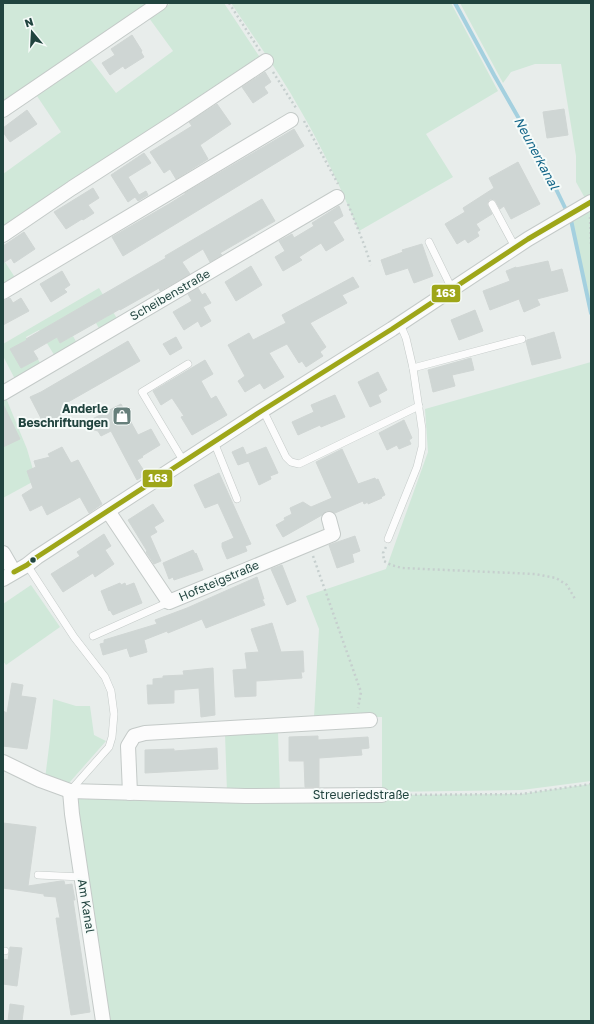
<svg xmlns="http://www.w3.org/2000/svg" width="594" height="1024" font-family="'Golos Text',sans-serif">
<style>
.green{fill:#d0e8d9}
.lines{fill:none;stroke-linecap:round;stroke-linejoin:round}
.stream{stroke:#a4d0df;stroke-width:4}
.building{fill:#cfd6d4;stroke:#d0d6d4}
.service-casing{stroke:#c4cac8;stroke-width:8}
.minor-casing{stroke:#c4cac8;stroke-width:16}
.path{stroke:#c6cfce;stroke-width:2.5;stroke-dasharray:2 3;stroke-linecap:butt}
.service{stroke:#fcfcfc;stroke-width:7}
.minor{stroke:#fcfcfc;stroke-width:14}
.bus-1-casing{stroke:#f6fbf9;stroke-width:8}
.bus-1{stroke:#9ea619;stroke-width:5}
.bus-dot{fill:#21443f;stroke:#f6fbf9;stroke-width:1.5}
.labels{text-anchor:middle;stroke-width:4;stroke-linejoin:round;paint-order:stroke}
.street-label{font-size:12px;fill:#21443f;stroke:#f6fbf9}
.poi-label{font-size:12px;font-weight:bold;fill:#21443f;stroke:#f6fbf9;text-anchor:end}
.water-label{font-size:13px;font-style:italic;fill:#136689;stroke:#f6fbf9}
.line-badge{stroke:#f6fbf9;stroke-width:1.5}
.badge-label{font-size:11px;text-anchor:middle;font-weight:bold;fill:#fff}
</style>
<rect width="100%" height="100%" fill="#e8edeb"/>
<!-- green -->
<g class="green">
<path d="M3,3H146V5L3,108Z"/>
<path d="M171,3H224L259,56V60L3,232V174L61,132L37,96L90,59L116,93L173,51L149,18Z"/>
<path d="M231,3H451L498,91L426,134L453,177L359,231C342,191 324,151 302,113C281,75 255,39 231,3Z"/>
<path d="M460,3H591V305L572,220L586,200L576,182V156L561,64H535L511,72L503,83Z"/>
<path d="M3,259L16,279L3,287Z"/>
<path d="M99,288L119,322L101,332L96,323L108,316L98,298L50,325L60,343L73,336L78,345L56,358L39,330L26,337L27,340L10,349L21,368L38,359L42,367L16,381L3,356V344Z"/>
<path d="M591,362V781L522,790L382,792V717H314L319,629L306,596L386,569L428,452L425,409Z"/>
<path d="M6,398L27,449L36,480L3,498V447L18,439L7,418L9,417L6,411L3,413V399Z"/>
<path d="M31,585L60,627L6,665L3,661V604Z"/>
<path d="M53,699L76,706H90L94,735L106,741L69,783L45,779L50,739Z"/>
<path d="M278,732L280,792H227L225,734Z"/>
<path d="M591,784V1021H102L70,791L245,796L521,794Z"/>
</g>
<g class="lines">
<!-- stream -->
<path class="stream" d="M455,3L494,75L538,152L571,220L591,313"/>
</g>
<!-- building -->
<g class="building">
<path d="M132,35L142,51L141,52L144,57L125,69L123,66L110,75L102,63L115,55L111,49Z"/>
<path d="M265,72L271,82L264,87L268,93L253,103L242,87Z"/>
<path d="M217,104L231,124L200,145L208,159L176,179L170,169L164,173L150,152L192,126L189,122Z"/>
<path d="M564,109L568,135L547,138L543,112Z"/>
<path d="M27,110L37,124L10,142L3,132V128Z"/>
<path d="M294,129L304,146L123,256L112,237L169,204L185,194V193Z"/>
<path d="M144,153L151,163L128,177L139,195L146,191L148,195L138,201L135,197L128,202L111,175Z"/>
<path d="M518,162L540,204L511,219L504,206L500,209L495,200L490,199L487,204L492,214L476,224L480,230L477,232L479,236L468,243L465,239L457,244L445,224L465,212L463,208L494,188L489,178Z"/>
<path d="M93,188L99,198L88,205L94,213L83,220L82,219L66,229L54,212Z"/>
<path d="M262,199L275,221L220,253L222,255L210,262L203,249L182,262L190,274L160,291L159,288L120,310V309L60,343L57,337L33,351L38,359L21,368L10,349L27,340L26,339L166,258L165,256Z"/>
<path d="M339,206L343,216L333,222L344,240L326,251L321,243L299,257L302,260L283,271L275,257L285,251L279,241L292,234L294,238L314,226L312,223Z"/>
<path d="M24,232L35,249L14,263L11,258L3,263V246Z"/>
<path d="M422,244L433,276L414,283L408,268L386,275L381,260L403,252L402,250Z"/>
<path d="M548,261L551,272L562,269L568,291L537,299L540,305L524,312L519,299L490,310L483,291L510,281L506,271L516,267V268Z"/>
<path d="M251,266L262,285L236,301L225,282Z"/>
<path d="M62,271L70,285L64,289L67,292L51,302L40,284Z"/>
<path d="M353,277L359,287L342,295L347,303L310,323L326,347L320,352L323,356L306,367L302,361L299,363L287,344L269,353L284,377L264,389L260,383L245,392L238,381L245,376L228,345L249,333L253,340L286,323L282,315Z"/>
<path d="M198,288L202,295L205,293L211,303L203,307L211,321L201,327L198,321L184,330L173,312L192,301L188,294Z"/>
<path d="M10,298L13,303L21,298L29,311L3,325V301Z"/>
<path d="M475,310L483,331L459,340L451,320Z"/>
<path d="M554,332L561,358L532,365L526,342L527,340Z"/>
<path d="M176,337L182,348L170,355L163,344Z"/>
<path d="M128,341L140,361L61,406L65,413L44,424L30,397L41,392Z"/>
<path d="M471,358L474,370L452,375L455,386L433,392L428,370Z"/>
<path d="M205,360L213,374L201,381L211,399L216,396L227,415L192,435L181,417L184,416L172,398L161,405L153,391Z"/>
<path d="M378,372L387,390L378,395L381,402L370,407L358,382Z"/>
<path d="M335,395L345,417L321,427L320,425L298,435L292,422L314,412L311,405Z"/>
<path d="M3,404L20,439L3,447Z"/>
<path d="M121,404L138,435L151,429L160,445L142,456L143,457L137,460L146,474L137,480L111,431L101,436L98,431L79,426Z"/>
<path d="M404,420L412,438L409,440L411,444L399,449L397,445L387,450L379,433Z"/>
<path d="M62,447L71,463L78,460L102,504L89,513L80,497L47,515L42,505L30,511L22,495L33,488L27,471L36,467L34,461L50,457L48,454Z"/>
<path d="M243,447L249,461L238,465L232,452Z"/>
<path d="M266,447L278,473L270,476L271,479L259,485L246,455Z"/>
<path d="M342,449L358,484L375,478L376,480L378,479L385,495L381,497L382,498L368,504V502L364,504L363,501L335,513L330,511H326L322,515L283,537L276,525L285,520L284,518L292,514L290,508L303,502L311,507L332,498L316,462Z"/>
<path d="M219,473L251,544L245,546L247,551L227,559L222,547V543L234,538L218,503L205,508L194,485Z"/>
<path d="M153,504L164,521L154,527L157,532L150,536L161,561L154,564L146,552L147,551L128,520Z"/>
<path d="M104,534L111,546L105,550L114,564L95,577L93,573L63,592L51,574L80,556L77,552Z"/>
<path d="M355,536L360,551L352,554L354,562L337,568L329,545Z"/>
<path d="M193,550L195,554L196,553L203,570L174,580L173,577L169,579L163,563Z"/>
<path d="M282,565L296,601L287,605L271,569Z"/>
<path d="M257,577L264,599H262L265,605L206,628L202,619L168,633L167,631L144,640L147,652L130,657L127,648L103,655L100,644L104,643V640L157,624L155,620L187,608Z"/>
<path d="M120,583L121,585L125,583L126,586L134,583L142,603L113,615L110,610L109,611L101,591Z"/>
<path d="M272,623L281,652L303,651L304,672H301L302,678L256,681V696L235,697L233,670L247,669L245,653L259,652L251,629Z"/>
<path d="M213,668L215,715L201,717L199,688L174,690V703L148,704L147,685H153V679L163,678V676L184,675L183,671Z"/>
<path d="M12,683L23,685L21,696L36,698L27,749L3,746V711L7,713Z"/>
<path d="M318,736V740L368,737L369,748L361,749L362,755L319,758V787H305L304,761H289V737Z"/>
<path d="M217,748L218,769L145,773V750L174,749V751Z"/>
<path d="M3,823L36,827L28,886L61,881H64L65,885L72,884L75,900H73L90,1012L71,1015L56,918H60L56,897L44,896V894L3,888Z"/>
<path d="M10,947L22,948L17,986L3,984V959L8,960Z"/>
<path d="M10,1004L24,1006L22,1021H8Z"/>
</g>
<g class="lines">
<defs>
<g id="service">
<path d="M492,204L515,247"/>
<path d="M429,242L452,289"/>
<path d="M413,368L522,339"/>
<path d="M263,410L286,457L291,462L299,464L419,406"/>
<path d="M214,442L237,499"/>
<path d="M184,462L142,392L188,364"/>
<path d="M388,539L417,467L422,447V429L413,368L406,338L400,324"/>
<path d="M27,565L74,637L105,677L111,691L114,714L112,737L109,747L70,791"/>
<path d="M93,636L169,602"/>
<path d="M38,875L82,877"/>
<path d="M3,951H5"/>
</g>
<g id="minor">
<path d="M3,110L160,3"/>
<path d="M3,235L72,188L176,121L266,61"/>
<path d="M3,292L291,120"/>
<path d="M3,393L337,197"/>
<path d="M108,511L169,602L333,534L329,519"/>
<path d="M3,553L14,572"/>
<path d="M3,579L27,565L37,557L263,410L392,329L528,239L591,202"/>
<path d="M3,762L40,780L70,791L245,796L382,795"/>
<path d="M70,791L72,814L103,1021"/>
<path d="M130,793L128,746L134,736L145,733L370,720"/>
</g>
</defs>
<!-- service casing -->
<use href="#service" class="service-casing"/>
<!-- minor casing -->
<use href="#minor" class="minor-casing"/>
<!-- path -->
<g class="path">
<path d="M229,3L260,51"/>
<path d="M273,72L296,108"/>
<path d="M304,121L338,184"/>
<path d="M348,204L365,247L371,265"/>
<path d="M590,217L591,246"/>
<path d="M386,547L383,553L384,561L391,565L402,568L535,574L556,578L567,585L575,599"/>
<path d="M313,556L361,692L358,708"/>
<path d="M395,795L521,794L591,784"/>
</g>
<!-- service -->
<use href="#service" class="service"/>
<!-- minor -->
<use href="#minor" class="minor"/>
<defs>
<path id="bus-1" d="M14,572L27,565L37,557L263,410L392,329L528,239L591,202"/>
</defs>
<!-- bus-1 casing -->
<use href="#bus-1" class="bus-1-casing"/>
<!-- bus-1 -->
<use href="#bus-1" class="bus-1"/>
</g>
<!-- icons -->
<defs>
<symbol id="shop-square" viewBox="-11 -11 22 22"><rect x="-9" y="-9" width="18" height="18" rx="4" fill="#677f7b" stroke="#f6fbf9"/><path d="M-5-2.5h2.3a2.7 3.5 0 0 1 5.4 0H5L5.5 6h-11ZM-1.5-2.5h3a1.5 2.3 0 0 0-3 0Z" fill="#fff"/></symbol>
</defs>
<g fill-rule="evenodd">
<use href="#shop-square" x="111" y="405" width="22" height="22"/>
</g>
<!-- markers -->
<circle class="bus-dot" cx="33" cy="560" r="3.5"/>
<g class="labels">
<!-- street labels -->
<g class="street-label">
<text transform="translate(170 295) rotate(-30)" y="4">Scheibenstraße</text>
<text transform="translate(219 581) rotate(-23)" y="4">Hofsteigstraße</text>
<text x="361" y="799">Streueriedstraße</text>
<text transform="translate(86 906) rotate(81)" y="4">Am Kanal</text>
</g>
<!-- poi labels -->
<g class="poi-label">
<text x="108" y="413">Anderle<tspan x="108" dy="14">Beschriftungen</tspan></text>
</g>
<!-- water labels -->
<g class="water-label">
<text transform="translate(537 153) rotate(62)" y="5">Neunerkanal</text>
</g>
</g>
<g class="line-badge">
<rect x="431" y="284" width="30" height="19" rx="4" fill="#9ea619"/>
<rect x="142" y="469" width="31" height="19" rx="4" fill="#9ea619"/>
</g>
<g class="badge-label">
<text x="446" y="297">163</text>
<text x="158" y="482">163</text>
</g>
<!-- border -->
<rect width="594" height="1024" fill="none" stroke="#21443f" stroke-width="8"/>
<!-- north arrow -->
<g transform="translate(32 32) rotate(342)" stroke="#f6fbf9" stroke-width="3" paint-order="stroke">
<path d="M0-3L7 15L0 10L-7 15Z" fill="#21443f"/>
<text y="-6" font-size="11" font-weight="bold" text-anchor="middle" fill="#21443f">N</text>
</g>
</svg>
